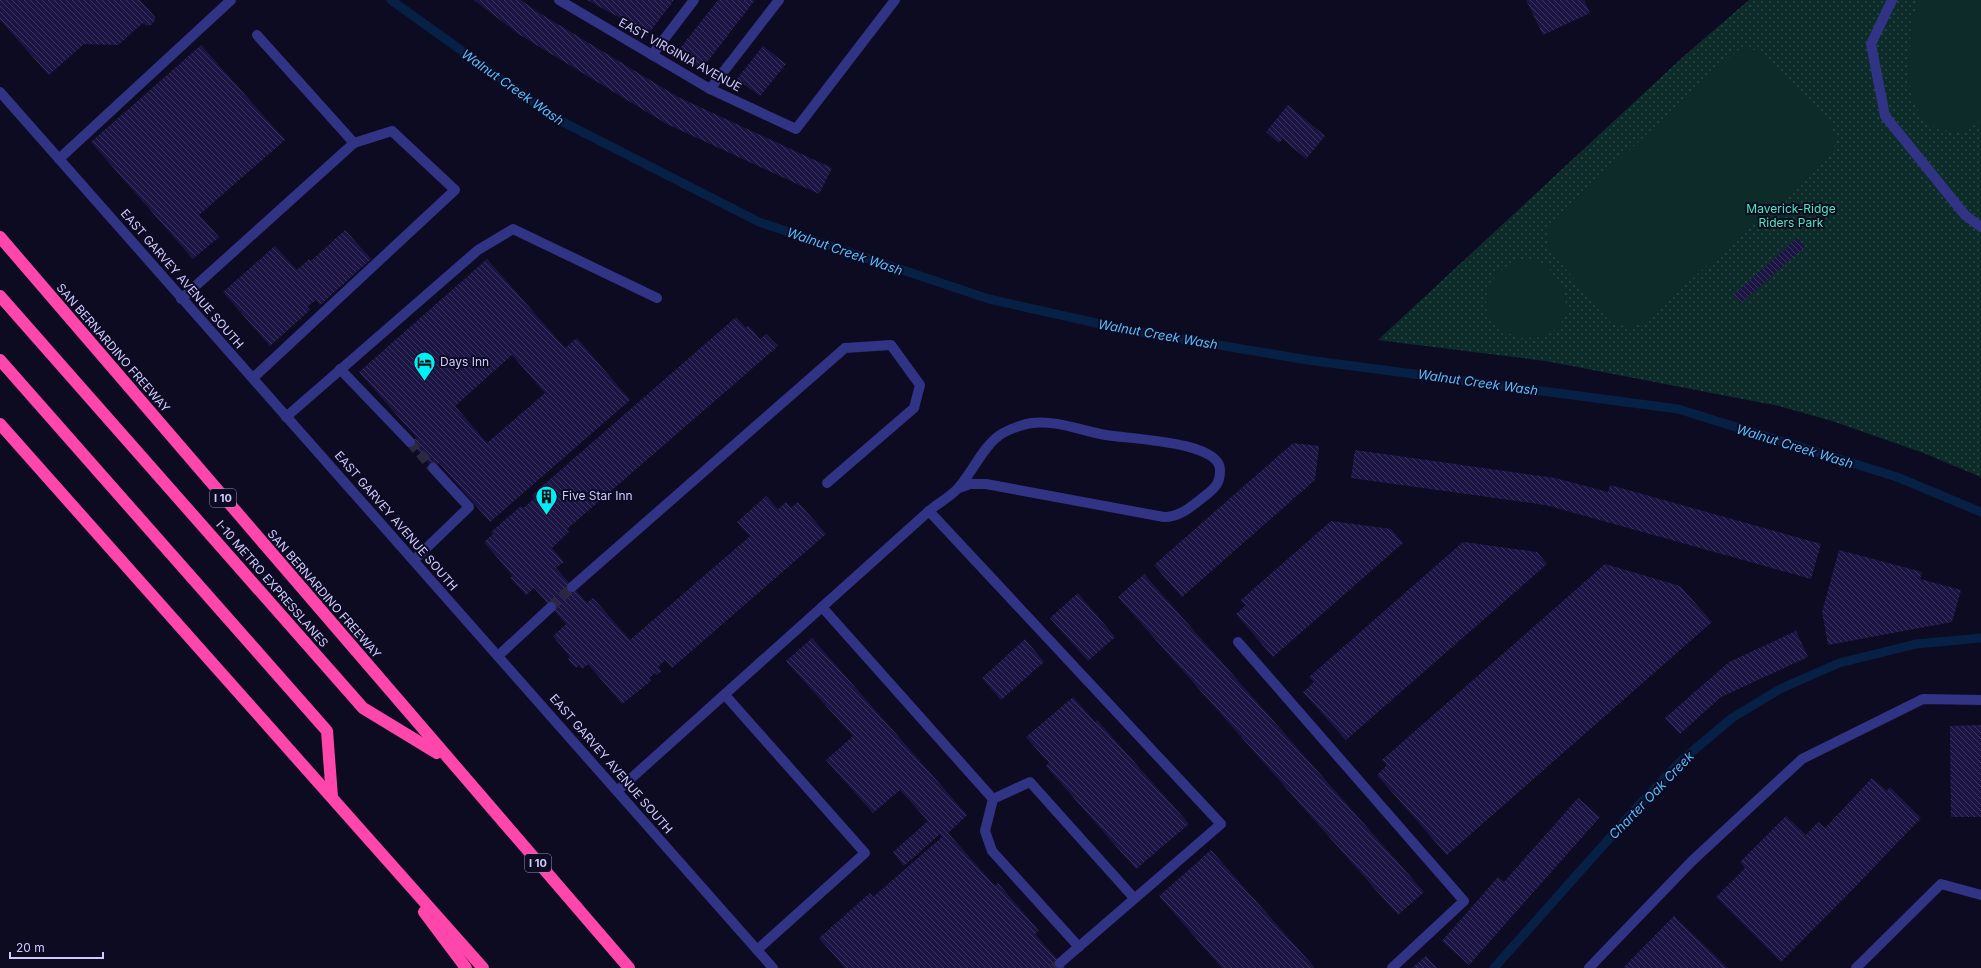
<svg xmlns="http://www.w3.org/2000/svg" width="1981" height="968" font-family="Inter,sans-serif">
<style>
.park{fill:url(#park-dots)}
.pitch{fill:#0d2c29}
.lines{fill:none;stroke-linecap:round;stroke-linejoin:round}
.stream{stroke:#062145;stroke-width:9}
.building{fill:url(#building-back-hatch);fill-rule:evenodd}
.minor-tunnel{stroke:#2a2843;stroke-width:10;stroke-dasharray:10 5;stroke-linecap:butt}
.minor{stroke:#313385;stroke-width:10}
.highway{stroke:#ff46ab;stroke-width:12}
.labels{text-anchor:middle;stroke-width:4;stroke-linejoin:round;paint-order:stroke}
.shield{fill:#0d0b22;stroke:#9491bd;stroke-width:1}
.shield-label{font-size:11px;font-weight:bold;fill:#cecbff}
.street-label{font-size:12px;fill:#cecbff;stroke:#0d0b22}
.park-label{font-size:12px;fill:#4ceab9;stroke:#0d0b22}
.poi-label{font-size:12px;fill:#cecbff;stroke:#0d0b22;text-anchor:start}
.water-label{font-size:13px;font-style:italic;fill:#59bdff;stroke:#0d0b22}
</style>
<defs>
<pattern id="park-dots" width="8" height="8" patternUnits="userSpaceOnUse"><rect width="8" height="8" fill="#0d2c29"/><path d="M2 2h.1M6 6h.1" fill="none" stroke="#2f4949" stroke-width="1.8" stroke-linecap="round"/></pattern>
<pattern id="building-back-hatch" width="6" height="6" patternUnits="userSpaceOnUse"><rect width="6" height="6" fill="#1c1544"/><path d="M-1 5l2 2M0 0l6 6M5-1l2 2" fill="none" stroke="#3c3660"/></pattern>
</defs>
<rect width="100%" height="100%" fill="#0d0b22"/>
<!-- park -->
<path class="park" d="M1749,0H1981V477L1921,452L1832,421L1779,406L1546,361L1378,340L1684,56Z"/>
<!-- pitch -->
<g class="pitch">
<path d="M1919,0H1981V120L1970,129L1961,132L1938,129L1922,119L1913,99L1908,79L1911,25Z"/>
<path d="M1749,49L1760,51L1830,124L1836,141L1831,154L1819,167L1642,323L1631,328L1611,323L1548,248L1546,227L1738,50Z"/>
<path d="M1528,258L1547,265L1564,291L1567,310L1560,326L1545,337L1521,338L1499,330L1487,316L1486,298L1489,284L1498,273L1512,262Z"/>
</g>
<g class="lines">
<!-- stream -->
<g class="stream">
<path d="M391,0L557,119L759,222L989,299L1123,329L1308,360L1678,409L1897,477L1981,512"/>
<path d="M1494,968L1640,804L1680,762L1732,718L1780,689L1839,663L1916,644L1981,638"/>
</g>
</g>
<!-- building -->
<g class="building">
<path d="M0,0H140L155,17V20L151,25L147,26L143,23L118,45L84,44L49,75L0,20Z"/>
<path d="M474,0H521L536,11L678,97L832,168L819,194L665,123L520,35Z"/>
<path d="M587,0H674L646,37L624,20Z"/>
<path d="M718,0H755L701,70L678,51Z"/>
<path d="M1526,0H1584L1590,13L1543,35Z"/>
<path d="M201,45L285,140L199,215L219,237L193,259L91,142Z"/>
<path d="M763,46L786,64L760,96L737,79Z"/>
<path d="M1288,105L1325,136L1306,159L1283,139L1279,143L1266,132Z"/>
<path d="M345,230L371,259L320,305L316,300L307,307L310,310L270,346L223,292L275,246L297,270L309,259L311,261Z"/>
<path d="M1797,238L1805,247L1741,303L1733,295Z"/>
<path d="M487,259L565,348L577,338L630,400L490,522L439,463L433,468L410,442L417,438L359,372ZM512,355L545,393L487,443L455,406Z"/>
<path d="M736,317L746,328L748,325L760,339L766,334L778,346L567,529L569,532L552,548L564,562L556,568L587,603L593,598L630,640L750,536L737,522L766,496L778,509L786,502L791,508L798,502L826,534L672,668L665,660L658,667L662,671L657,675L655,673L649,678L651,681L622,704L588,664L582,669L579,665L576,668L568,659L570,657L553,636L566,624L534,588L526,595L510,578L513,576L484,542L493,534L491,532L521,506L523,508L535,498L532,495Z"/>
<path d="M1293,443L1319,446L1315,480L1182,597L1154,565Z"/>
<path d="M1355,450L1555,478L1608,492L1610,485L1821,544L1811,579L1546,505L1351,478Z"/>
<path d="M1331,521L1391,529L1403,543L1273,657L1236,614L1246,605L1241,600Z"/>
<path d="M1463,542L1537,552L1547,564L1346,740L1303,692L1314,682L1309,677Z"/>
<path d="M1839,550L1922,572L1920,579L1961,590L1952,622L1828,645L1822,612Z"/>
<path d="M1605,564L1680,586L1712,622L1447,855L1377,775L1387,765L1382,760Z"/>
<path d="M1144,574L1424,892L1398,915L1118,597Z"/>
<path d="M1078,593L1115,637L1088,661L1050,618Z"/>
<path d="M1796,631L1808,657L1721,697L1680,734L1665,718L1729,662Z"/>
<path d="M812,638L967,815L948,833L995,886L998,883L1039,931L1035,934L1065,968H845L819,938L870,893L873,897L942,837L940,834L904,866L893,852L928,821L900,790L873,813L826,760L853,736L786,661Z"/>
<path d="M1025,639L1044,662L1001,700L982,678Z"/>
<path d="M1073,697L1095,722L1097,720L1189,824L1136,869L1046,766L1049,763L1026,737Z"/>
<path d="M1981,725V817H1951L1950,726Z"/>
<path d="M1872,778L1887,791L1890,787L1921,818L1856,886L1781,962L1716,897L1745,868L1740,862L1786,816L1806,835L1818,822L1825,828Z"/>
<path d="M1578,798L1600,817L1469,965L1442,941L1498,877L1504,882Z"/>
<path d="M1211,850L1315,968H1222L1159,896Z"/>
<path d="M1674,916L1728,968H1623Z"/>
<path d="M1426,956L1437,968H1412Z"/>
</g>
<g class="lines">
<!-- minor-tunnel -->
<g class="minor-tunnel">
<path d="M410,442L433,468"/>
<path d="M551,607L572,587"/>
<path d="M1054,968L1060,963"/>
</g>
<!-- minor -->
<g class="minor">
<path d="M559,0L710,89L796,129L895,0"/>
<path d="M1892,0L1871,44L1885,116L1965,215L1981,227"/>
<path d="M257,35L354,143"/>
<path d="M652,55L694,0"/>
<path d="M710,89L779,0"/>
<path d="M0,92L773,968"/>
<path d="M59,159L231,0"/>
<path d="M181,299L354,143L392,131L455,190L253,378"/>
<path d="M340,369L410,442"/>
<path d="M286,417L478,250L513,229L657,298"/>
<path d="M929,511C938,503 952,496 959,487C973,471 985,443 1003,433C1010,429 1024,424 1032,423C1057,420 1082,431 1106,435C1128,439 1222,441 1220,471C1220,483 1215,488 1206,495C1193,505 1181,517 1164,517L986,484H970L959,488"/>
<path d="M414,560L469,507L433,468"/>
<path d="M572,587L845,348L891,345L920,385L914,408L827,483"/>
<path d="M822,607L993,799L985,831L992,851L1079,947"/>
<path d="M1238,642L1464,901L1392,968"/>
<path d="M498,656L551,607"/>
<path d="M725,695L865,853L757,950"/>
<path d="M617,791L929,511L1221,824L1060,963"/>
<path d="M993,799L1030,782L1134,898"/>
<path d="M1589,968L1692,861L1802,759L1923,699L1981,700"/>
<path d="M1856,968L1941,884L1981,895"/>
</g>
<!-- highway -->
<g class="highway">
<path d="M0,237L629,968"/>
<path d="M0,296L363,708L437,753"/>
<path d="M0,360L327,731L332,797"/>
<path d="M0,424L483,968"/>
<path d="M424,912L466,968"/>
</g>
</g>
<!-- icons -->
<defs>
<symbol id="hotel-pin" viewBox="-11 -11 22 30"><path d="M0 17L-7.5 6A9.5 9.5 0 1 1 7.5 6Z" fill="#00eef6" stroke="#0d0b22"/><path d="M-6-4.5h1.5V1H6V5H4.5V3h-9V5H-6ZM-4 0a1.8 1.8 0 1 1 3.6 0ZM.5 0V-2.5h3Q6-2.5 6 0Z" fill="#111"/></symbol>
<symbol id="building-pin" viewBox="-11 -11 22 30"><path d="M0 17L-7.5 6A9.5 9.5 0 1 1 7.5 6Z" fill="#00eef6" stroke="#0d0b22"/><path d="M-4-6H4V6H1V3H-1V6H-4ZM-2.5-4.3h1.7v1.8h-1.7ZM.8-4.3h1.7v1.8H.8ZM-2.5-1h1.7V.8h-1.7ZM.8-1h1.7V.8H.8Z" fill="#111"/></symbol>
</defs>
<g fill-rule="evenodd">
<use href="#hotel-pin" x="412" y="350" width="25" height="34"/>
<use href="#building-pin" x="534" y="484" width="25" height="34"/>
</g>
<g class="labels">
<!-- shield labels -->
<g class="shield">
<rect x="210" y="489" width="26" height="18" rx="3"/>
<rect x="525" y="854" width="26" height="18" rx="3"/>
</g>
<g class="shield-label">
<text x="223" y="502">I 10</text>
<text x="538" y="867">I 10</text>
</g>
<!-- street labels -->
<g class="street-label">
<text transform="translate(680 55) rotate(29)" y="4">EAST VIRGINIA AVENUE</text>
<text transform="translate(182 279) rotate(49)" y="4">EAST GARVEY AVENUE SOUTH</text>
<text transform="translate(113 348) rotate(49)" y="4">SAN BERNARDINO FREEWAY</text>
<text transform="translate(396 521) rotate(49)" y="4">EAST GARVEY AVENUE SOUTH</text>
<text transform="translate(272 584) rotate(49)" y="4">I-10 METRO EXPRESSLANES</text>
<text transform="translate(324 594) rotate(49)" y="4">SAN BERNARDINO FREEWAY</text>
<text transform="translate(611 764) rotate(49)" y="4">EAST GARVEY AVENUE SOUTH</text>
</g>
<!-- park labels -->
<g class="park-label">
<text x="1791" y="213">Maverick-Ridge<tspan x="1791" dy="14">Riders Park</tspan></text>
</g>
<!-- poi labels -->
<g class="poi-label">
<text x="440" y="366">Days Inn</text>
<text x="562" y="500">Five Star Inn</text>
</g>
<!-- water labels -->
<g class="water-label">
<text transform="translate(513 87) rotate(35)" y="5">Walnut Creek Wash</text>
<text transform="translate(845 251) rotate(19)" y="5">Walnut Creek Wash</text>
<text transform="translate(1158 334) rotate(10)" y="5">Walnut Creek Wash</text>
<text transform="translate(1478 382) rotate(8)" y="5">Walnut Creek Wash</text>
<text transform="translate(1795 446) rotate(17)" y="5">Walnut Creek Wash</text>
<text transform="translate(1651 795) rotate(-46)" y="5">Charter Oak Creek</text>
</g>
</g>
<!-- scale -->
<path d="M10 952v6h93v-6" fill="none" stroke="#cecbff" stroke-width="2"/>
<text x="16" y="952" font-size="12" fill="#cecbff" stroke="#0d0b22" stroke-width="3" paint-order="stroke">20 m</text>
</svg>
